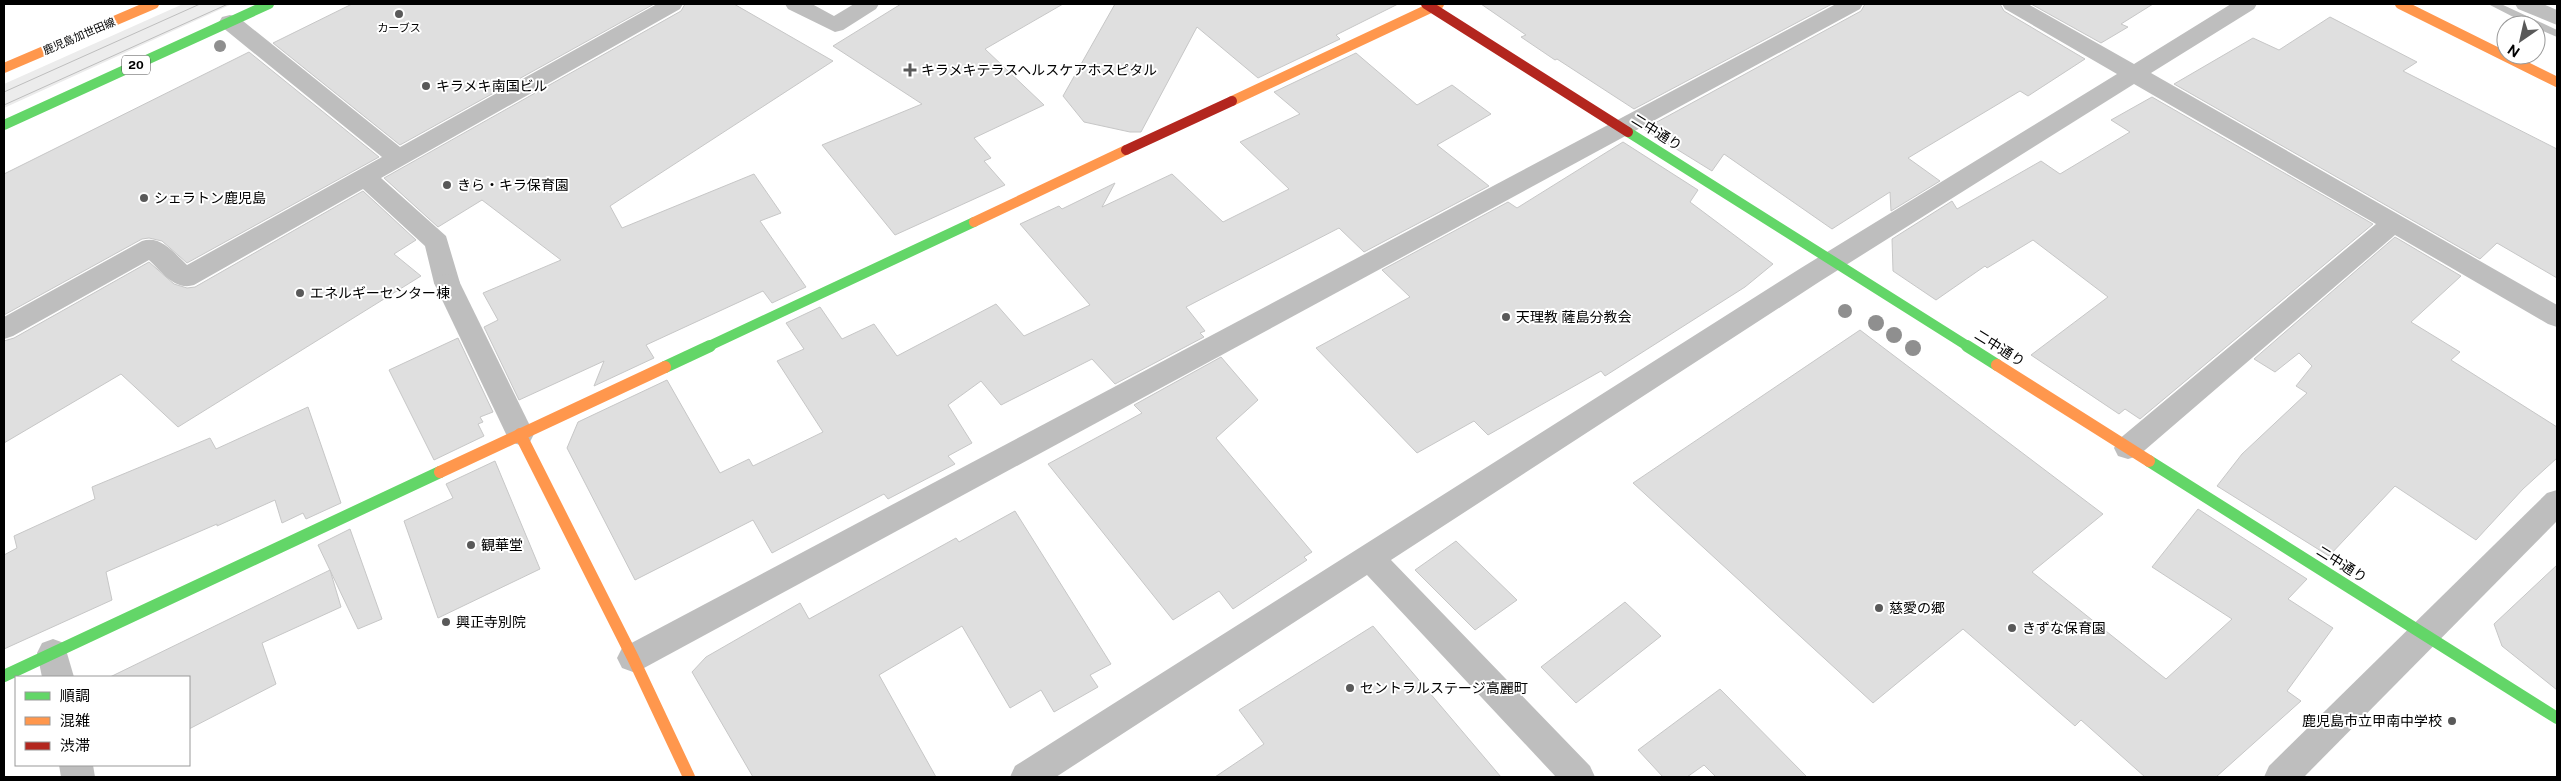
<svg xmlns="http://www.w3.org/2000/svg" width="2561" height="781" font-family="'Public Sans','Noto Sans JP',sans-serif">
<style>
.green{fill:#ececec}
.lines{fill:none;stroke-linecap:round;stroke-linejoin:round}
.stream{fill:#bfbfbf;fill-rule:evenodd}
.building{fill:#dfdfdf;stroke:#c7c7c7}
.lane{fill:#bebebe;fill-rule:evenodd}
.street{fill:#bebebe;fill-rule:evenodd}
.fast-far1{stroke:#63d668;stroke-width:10}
.fast{stroke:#63d668;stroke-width:12}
.slow-far1{stroke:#ff974d;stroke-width:10}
.slow{stroke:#ff974d;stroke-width:12}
.jam{stroke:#b3261e;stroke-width:10}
.tram{stroke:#bebebe;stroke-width:1}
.tree{fill:#8f8f8f}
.poi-dot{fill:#595959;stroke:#fff;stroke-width:2}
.labels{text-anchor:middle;stroke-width:4;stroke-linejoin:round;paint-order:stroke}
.far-poi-label{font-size:11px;fill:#000;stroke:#fff}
.far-street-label{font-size:11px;fill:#000;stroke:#fff}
.shield{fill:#fff;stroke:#4c4c4c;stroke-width:1}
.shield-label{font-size:12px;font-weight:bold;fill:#000}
.poi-label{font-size:14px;fill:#000;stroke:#fff;text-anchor:start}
.street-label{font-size:14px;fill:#000;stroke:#fff}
</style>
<rect width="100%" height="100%" fill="#fff"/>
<!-- green -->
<path class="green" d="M183,4H232L4,108V84Z"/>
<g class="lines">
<!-- stream -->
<path class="stream" d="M2488,4H2501L2557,30V37L2536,28V25H2529Z"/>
</g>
<!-- building -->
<g class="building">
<path d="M352,4H654L400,145L273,43Z"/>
<path d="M685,4H734L833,61L610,206L622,228L754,174L781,213L760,221L806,287L772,303L763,291L646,345L654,358L594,386L604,361L519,400L484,327L498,320L483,293L561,260L482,200L438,227L384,178L681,11Z"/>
<path d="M901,4H1063L985,49L1044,105L974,138L991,158L984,161L1005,185L895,235L822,145L922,104L833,46Z"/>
<path d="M1115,4H1398L1336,35L1340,39L1258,78L1197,27L1141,132H1130L1084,122L1063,96Z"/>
<path d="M1481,4H1832L1634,109L1557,59L1555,60L1521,37L1526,35Z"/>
<path d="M1865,4H2000L2004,11L2085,59L2028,96L2020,91L1908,158L1940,181L1891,211L1890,192L1832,229L1724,154L1712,171L1644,129L1861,11Z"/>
<path d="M2031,4H2153L2121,24L2128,27L2101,43Z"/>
<path d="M2330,17L2417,62L2403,71L2557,149V278L2497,243L2480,259L2174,84L2253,38L2279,50Z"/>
<path d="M249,52L379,157L187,263L162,241L149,238L142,239L4,315V174Z"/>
<path d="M1356,53L1417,105L1452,85L1491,114L1437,145L1489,186L1364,252L1339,228L1186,307L1205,331L1200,333L1204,337L1115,384L1092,359L1001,405L981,381L948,405L972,443L948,456L955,464L888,499L884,494L772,553L753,520L635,580L567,448L578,422L667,380L720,473L749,459L753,466L823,432L777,361L804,349L786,323L820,307L842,339L874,324L897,356L996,304L1024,336L1090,305L1020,224L1059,206L1062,209L1115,183L1102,207L1172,174L1223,222L1289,189L1240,142L1300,114L1274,92Z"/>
<path d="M2152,97L2373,224L2140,419L2125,409L2119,414L2031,355L2108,297L2033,240L1987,268L1985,266L1936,300L1893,271L1892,239L1952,201L1957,209L2041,161L2060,174L2130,132L2111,120Z"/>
<path d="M1623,142L1698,190L1690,202L1773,264L1745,287L1605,376L1601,371L1488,435L1474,421L1417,453L1316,348L1410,297L1382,270L1508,202L1517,208Z"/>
<path d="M363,191L416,240L394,254L421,276L178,427L121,374L4,443V341L14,338L149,262L174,284L187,288L195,287Z"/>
<path d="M2395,237L2461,276L2411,322L2460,352L2451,360L2557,427V458L2523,489L2476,540L2395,486L2329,556L2217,486L2242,454L2307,393L2296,386L2312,366L2299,353L2275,372L2254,359Z"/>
<path d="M1860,330L2103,514L2032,572L2166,679L2232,619L2152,567L2198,509L2307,579L2288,599L2333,628L2287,691L2301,701L2216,777H2145L2081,720L2075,726L1963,629L1873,703L1633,483Z"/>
<path d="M458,338L493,412L480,417L483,422L478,424L484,436L434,460L389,370Z"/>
<path d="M1221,357L1258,400L1216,438L1312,552L1304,557L1307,560L1233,609L1219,591L1173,620L1048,464L1142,413L1134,405Z"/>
<path d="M308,407L341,503L306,519L303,513L282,523L275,500L217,526V524L106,572L112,600L4,649V555L17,548L14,536L95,499L92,487L210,438L216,449Z"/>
<path d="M495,461L540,569L438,618L404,521L453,498L446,484Z"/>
<path d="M1015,511L1111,664L1090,675L1098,687L1054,712L1041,690L1010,708L962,626L879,675L936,777H753L692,672L706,657L800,603L809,619L956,538L959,542Z"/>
<path d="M350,529L382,619L358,629L318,545Z"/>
<path d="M1456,541L1517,600L1475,630L1415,570Z"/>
<path d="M2557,565V690L2502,646L2494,624Z"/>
<path d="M330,570L341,607L262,643L276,684L189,729V677H110Z"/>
<path d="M1625,602L1661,636L1576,703L1541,667Z"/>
<path d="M1373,626L1501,777H1215L1264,744L1239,710Z"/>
<path d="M1720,689L1807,777H1716L1704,765L1687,777H1663L1638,750Z"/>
</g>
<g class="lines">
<!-- lane -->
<g class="lane">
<path d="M657,4H683L680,9L381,178L446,236L460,283L456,290L447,292L438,290L434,283L425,246L363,189L194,285C175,291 162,272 149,260L13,336L4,339V317L142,241C161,235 174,253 187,265L382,157L222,27L219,22L222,17L230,15L238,17L400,147Z"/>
<path d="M785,4H812L834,16L854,4H879L876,9L843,30L835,32L788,9Z"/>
</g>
<!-- street -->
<g class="street">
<path d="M1836,4H1863L1860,9L644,668L633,672L622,668L617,658L622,648Z"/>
<path d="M2002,4H2028L2134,64L2231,4H2257L2254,9L2151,73L2557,305V327L2548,324L2395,235L2138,456L2128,459L2118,456L2114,448L2118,440L2376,224L2134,84L1819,282L1391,560L1590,766L1595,777H1556L1367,575L1056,777H1010L1015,766L1801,268L2117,74L2005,9Z"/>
<path d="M2515,4H2543L2557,10V25L2518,9Z"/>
<path d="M447,274L456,276L460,283L534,434L530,442L520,445L510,442L506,434L434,283L438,276Z"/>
<path d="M2557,490V521L2304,777H2264L2269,766L2547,493Z"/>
<path d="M53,639L64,643L74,677H42L37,653L42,643Z"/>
<path d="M59,765H93L95,777H61Z"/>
</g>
<!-- fast-far1 -->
<g class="fast-far1">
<path d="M4,125L269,4"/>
<path d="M1628,132L1969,347"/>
<path d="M707,347L974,222"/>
</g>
<!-- fast -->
<g class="fast">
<path d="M1967,346L1997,365"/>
<path d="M665,367L710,346"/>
<path d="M2149,461L2557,718"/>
<path d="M4,676L440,472"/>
</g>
<!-- slow-far1 -->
<g class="slow-far1">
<path d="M2400,4L2557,82"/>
<path d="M4,68L154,4"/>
<path d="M1232,101L1439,4"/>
<path d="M974,222L1126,150"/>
</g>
<!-- slow -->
<g class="slow">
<path d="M1997,365L2149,461"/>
<path d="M520,434L633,658L689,777"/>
<path d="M440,472L665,367"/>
</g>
<!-- jam -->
<g class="jam">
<path d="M1426,4L1628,132"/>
<path d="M1126,150L1232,101"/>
</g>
<!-- tram -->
<g class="tram">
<path d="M4,92L200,4"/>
<path d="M4,105L228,4"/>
</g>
</g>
<!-- trees -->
<g class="tree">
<circle cx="220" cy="46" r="6"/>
<circle cx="1845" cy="311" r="7"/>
<circle cx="1876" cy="323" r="8"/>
<circle cx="1894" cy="335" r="8"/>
<circle cx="1913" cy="348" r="8"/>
</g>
<!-- markers -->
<g class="poi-dot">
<circle cx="399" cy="14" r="5"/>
<path d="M907.5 62.5h5v5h5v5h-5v5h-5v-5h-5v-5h5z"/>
<circle cx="426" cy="86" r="5"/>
<circle cx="447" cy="185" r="5"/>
<circle cx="144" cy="198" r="5"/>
<circle cx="300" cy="293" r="5"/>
<circle cx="1506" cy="317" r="5"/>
<circle cx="471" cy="545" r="5"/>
<circle cx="1879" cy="608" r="5"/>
<circle cx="446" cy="622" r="5"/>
<circle cx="2012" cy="628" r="5"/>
<circle cx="1350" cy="688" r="5"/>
<circle cx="2452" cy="721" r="5"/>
</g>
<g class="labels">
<!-- far-poi labels -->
<g class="far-poi-label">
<text x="399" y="32">カーブス</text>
</g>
<!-- far-street labels -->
<g class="far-street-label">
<text transform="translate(79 36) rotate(-23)" y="4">鹿児島加世田線</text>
</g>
<!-- shield labels -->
<rect class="shield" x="122" y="55.5" width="28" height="19" rx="4"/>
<g class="shield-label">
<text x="136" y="69">20</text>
</g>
<!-- poi labels -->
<g class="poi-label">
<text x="921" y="75">キラメキテラスヘルスケアホスピタル</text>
<text x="436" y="91">キラメキ南国ビル</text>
<text x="457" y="190">きら・キラ保育園</text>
<text x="154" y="203">シェラトン鹿児島</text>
<text x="310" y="298">エネルギーセンター棟</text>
<text x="1516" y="322">天理教 薩島分教会</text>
<text x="481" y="550">観華堂</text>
<text x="1889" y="613">慈愛の郷</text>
<text x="456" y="627">興正寺別院</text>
<text x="2022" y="633">きずな保育園</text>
<text x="1360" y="693">セントラルステージ高麗町</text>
<text x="2442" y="726" text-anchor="end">鹿児島市立甲南中学校</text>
</g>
<!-- street labels -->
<g class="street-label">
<text transform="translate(1657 132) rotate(32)" y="5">二中通り</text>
<text transform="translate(2000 348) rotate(32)" y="5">二中通り</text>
<text transform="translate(2342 564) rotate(32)" y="5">二中通り</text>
</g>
</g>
<!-- border -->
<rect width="2561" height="781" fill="none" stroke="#000000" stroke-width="10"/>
<!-- legend -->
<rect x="15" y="676" width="175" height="90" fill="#ffffff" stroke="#999999"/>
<rect x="25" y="692" width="25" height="8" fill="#63d668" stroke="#999999"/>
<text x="60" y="701" font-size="15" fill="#000000">順調</text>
<rect x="25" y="717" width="25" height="8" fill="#ff974d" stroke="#999999"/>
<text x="60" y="726" font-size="15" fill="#000000">混雑</text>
<rect x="25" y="742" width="25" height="8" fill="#b3261e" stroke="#999999"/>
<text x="60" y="751" font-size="15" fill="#000000">渋滞</text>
<!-- north arrow -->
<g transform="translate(2521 40) rotate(214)"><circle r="24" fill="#ffffff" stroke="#999999"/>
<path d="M0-4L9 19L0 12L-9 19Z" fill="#595959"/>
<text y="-8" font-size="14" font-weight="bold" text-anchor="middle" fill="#000000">N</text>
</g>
</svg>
